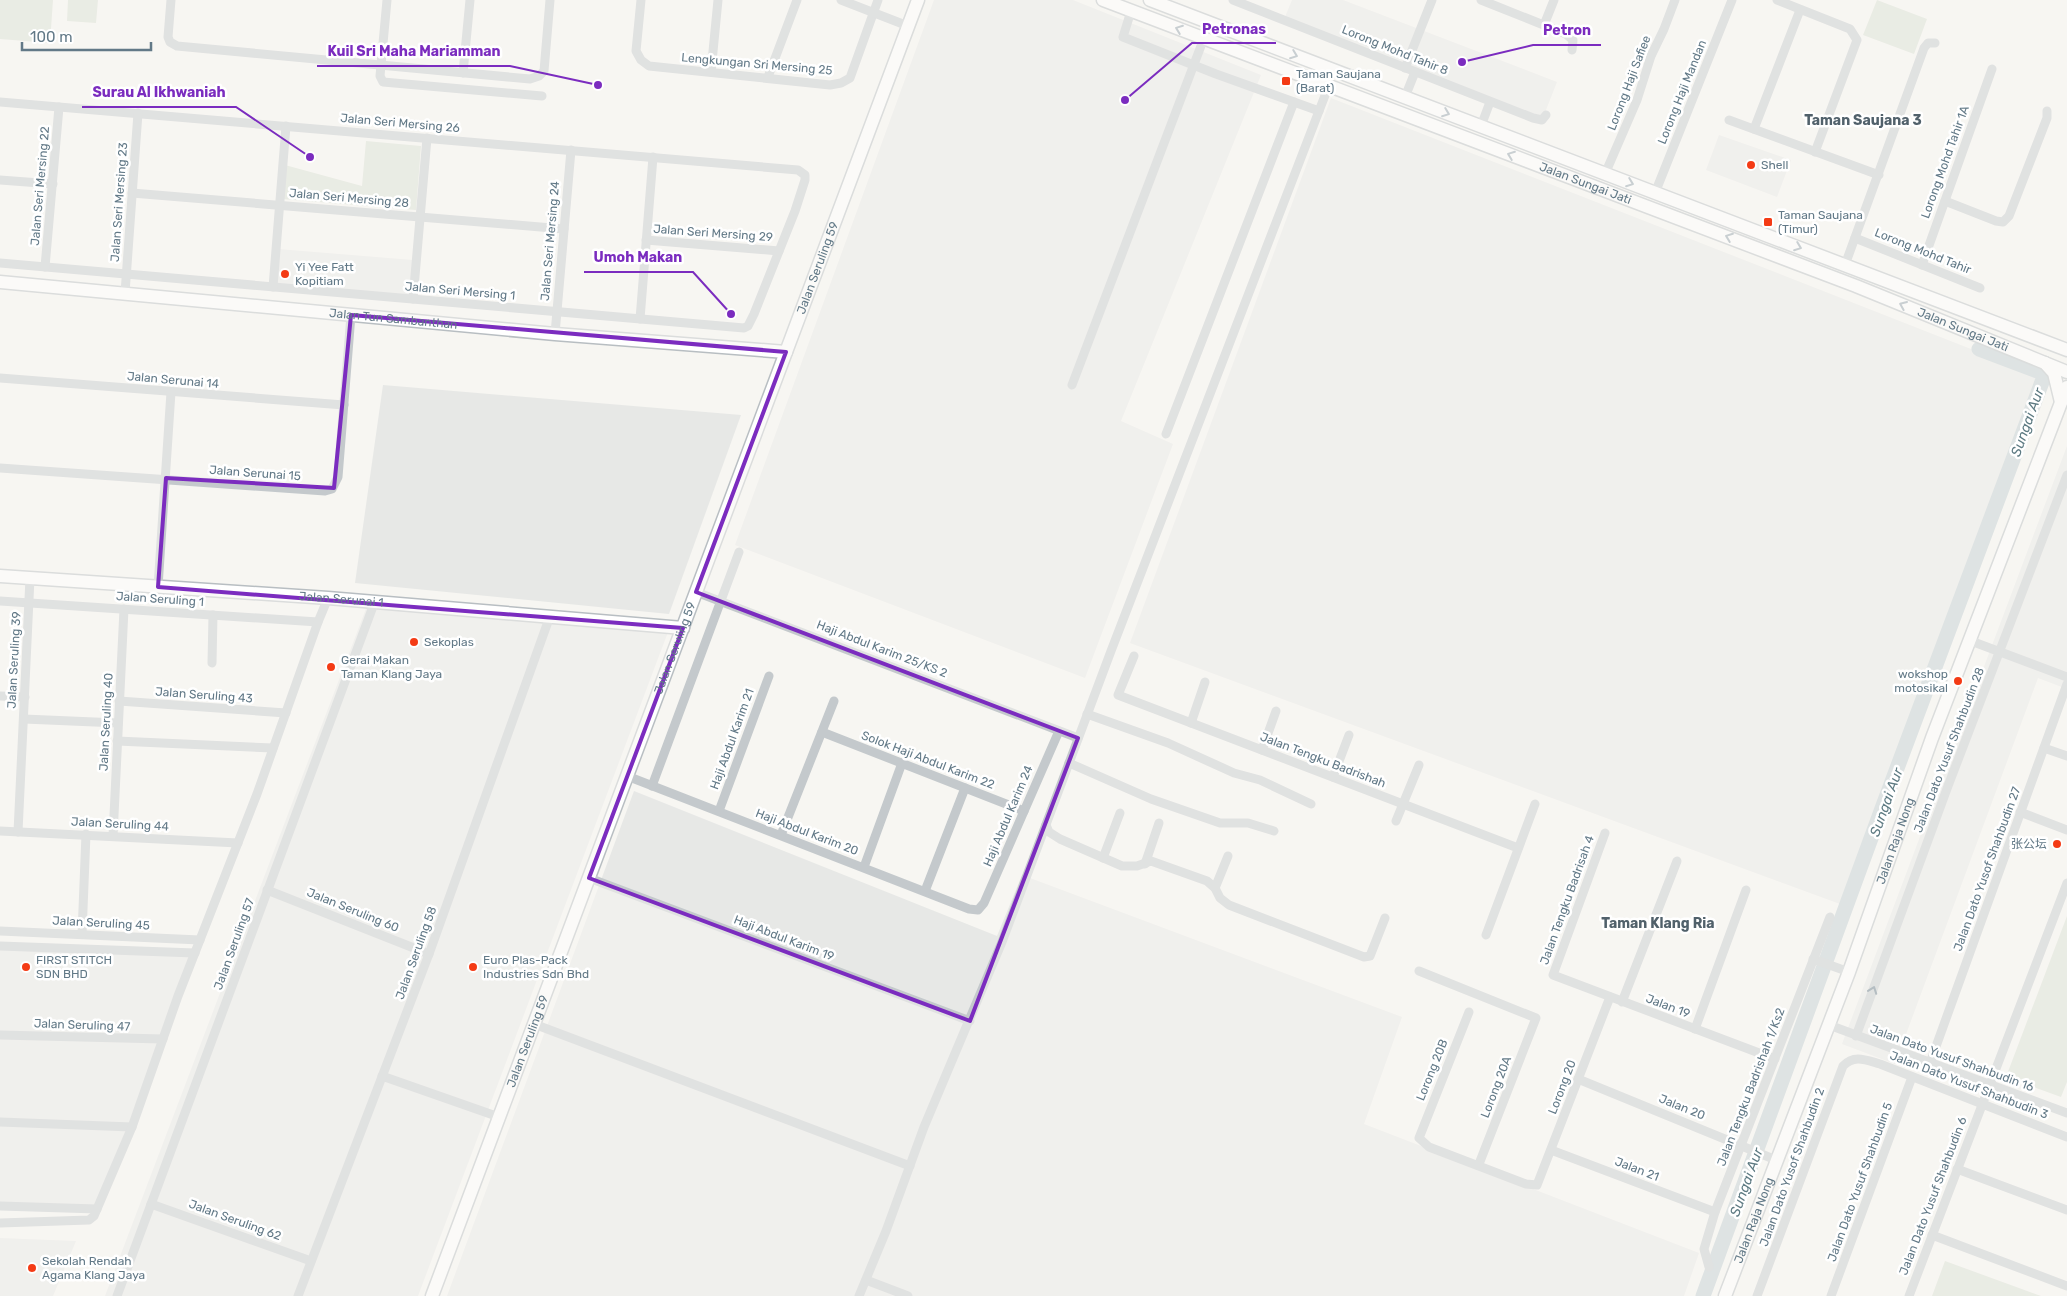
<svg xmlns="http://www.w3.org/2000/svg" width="2067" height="1296" font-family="Rubik,'Noto Sans SC',sans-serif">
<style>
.built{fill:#e7e8e6}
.green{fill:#d8dfd3}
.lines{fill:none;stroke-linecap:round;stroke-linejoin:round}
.river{stroke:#beccd0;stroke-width:15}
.secondary-casing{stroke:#b8bec2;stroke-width:15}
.street{stroke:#c4c9cc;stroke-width:9}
.secondary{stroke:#fff;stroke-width:12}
.oneway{stroke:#91a1ab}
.oneway2{stroke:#627987}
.marked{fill:none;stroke:#7b2cbf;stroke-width:4;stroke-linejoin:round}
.poi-dot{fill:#f43b15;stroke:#fff;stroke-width:2}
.labels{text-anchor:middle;stroke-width:5;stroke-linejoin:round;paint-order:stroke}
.street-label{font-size:12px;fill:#627987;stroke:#fff}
.poi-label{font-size:12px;fill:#627987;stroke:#fff;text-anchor:start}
.neighbourhood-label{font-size:14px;font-weight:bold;fill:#51616b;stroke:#fff}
.water-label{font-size:14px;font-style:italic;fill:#5e7b83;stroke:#fff}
.leader{fill:none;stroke:#7b2cbf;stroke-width:2}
.callout-dot{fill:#7b2cbf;stroke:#fff;stroke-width:2}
.callout-label{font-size:14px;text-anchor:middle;font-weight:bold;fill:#7b2cbf;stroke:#fff;stroke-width:5;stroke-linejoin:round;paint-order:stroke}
</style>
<rect width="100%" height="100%" fill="#f7f6f2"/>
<!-- built -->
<g class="built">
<path d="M934,0H1073L1261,75L1121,421L1173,444L1085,678L735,545Z"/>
<path d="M1292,0H1343L1557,82L1544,115L1537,116L1285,17Z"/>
<path d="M1331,98L2040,376L1840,904L1130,643Z"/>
<path d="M1719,135L1791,160L1777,197L1706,170Z"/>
<path d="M278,249L413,260L410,296L276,284Z"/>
<path d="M383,385L741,415L669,614L355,583Z"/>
<path d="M2067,446V689L2038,678L1895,1064L1842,1044Z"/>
<path d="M367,606L668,632L418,1296H105Z"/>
<path d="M634,791L997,936L1022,875L1402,1017L1364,1124L1699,1253L1684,1296H447Z"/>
<path d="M0,949L190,956L120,1147L95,1206L0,1203Z"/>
<path d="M0,1238L76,1241L53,1296H0Z"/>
</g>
<!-- green -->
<g class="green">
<path d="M0,0H53L50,43L0,39Z"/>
<path d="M68,0H98L96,23L67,21Z"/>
<path d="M1877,0L1927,19L1914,54L1863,35Z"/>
<path d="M366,141L421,146L416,210L282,199L285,165L362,186Z"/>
<path d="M2067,916V1082L2061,1097L2006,1077Z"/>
<path d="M1945,1261L2041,1296H1932Z"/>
</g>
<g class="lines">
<!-- river -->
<path class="river" d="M1703,1296L1884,803L2045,374L1979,349"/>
<defs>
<g id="secondary">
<path id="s1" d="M1103,0L1856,286L2067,372"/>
<path d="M1150,0L2067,350"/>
<path id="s2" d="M0,282L555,334L786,352"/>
<path d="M2045,363L2054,373L2061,402"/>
<path id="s3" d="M0,576L328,598L683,628"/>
<path id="s4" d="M432,1296L918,0"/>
<path id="s5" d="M1725,1296L1849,972L1932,738L2067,387"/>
</g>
</defs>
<!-- secondary casing -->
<use href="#secondary" class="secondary-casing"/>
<!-- street -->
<g class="street">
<path d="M171,0L168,37L170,42L177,46L530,79L539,76L544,71L550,0"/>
<path d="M387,0L380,76L383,82L542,96"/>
<path d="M641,0L636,51L641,60L649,66L830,85L841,83L850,78L878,0"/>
<path d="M841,0L908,26"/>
<path d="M1233,0L1533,118L1542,120L1546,115"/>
<path d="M1481,0L1566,34L1573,40L1572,50"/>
<path d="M1777,0L1850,29L1857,40L1815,152"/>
<path d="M1131,11L1123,37L1216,74L1319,111"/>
<path d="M1544,25L1554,0"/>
<path d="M1405,68L1432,0"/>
<path d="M711,72L718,0"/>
<path d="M463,73L470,0"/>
<path d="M768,77L797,0"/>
<path d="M1405,97L1415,72"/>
<path d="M0,102L798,170L805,175V180L795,211L754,314L748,326L744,328L0,263"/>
<path d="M1729,120L1879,175"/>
<path d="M1481,126L1490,102"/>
<path d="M1754,129L1800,10"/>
<path d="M1605,174L1637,100L1651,56L1664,29L1675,0"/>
<path d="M0,180L53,184"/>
<path d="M132,193L564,229"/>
<path d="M1655,193L1732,0"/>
<path d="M1945,201L1996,221L2003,222L2009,216L2047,118V111"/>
<path d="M1855,238L1980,288"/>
<path d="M646,240L779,251"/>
<path d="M1845,265L1924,48L1928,43H1935"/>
<path d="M1922,265L1992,69"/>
<path d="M45,267L59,107"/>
<path d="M273,287L286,126"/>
<path d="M125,293L138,113"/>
<path d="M413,299L427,138"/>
<path d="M640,319L653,157"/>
<path d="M555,334L571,150"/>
<path d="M0,378L344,405"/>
<path d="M1072,385L1204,38"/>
<path d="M1166,434L1294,102"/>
<path d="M0,468L325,491L332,489L338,477L351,315"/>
<path d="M158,587L171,392"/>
<path d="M696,592L1078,738"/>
<path d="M0,601L318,622"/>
<path d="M1971,641L2067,677"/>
<path d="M1134,656L1118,695L1518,848"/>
<path d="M212,663L213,615"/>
<path d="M0,696L25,697"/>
<path d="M119,701L286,713"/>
<path d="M1087,714L1168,743L1234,773L1260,780L1311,804"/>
<path d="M24,719L118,723"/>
<path d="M1191,723L1205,682"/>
<path d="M822,732L1024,811"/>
<path d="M117,741L273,748"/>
<path d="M2044,748L2067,756"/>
<path d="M1262,750L1276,711"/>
<path d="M1069,763L1151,799L1220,823H1248L1274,831"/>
<path d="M627,776L969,909L978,910L984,903L1059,731"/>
<path d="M1333,777L1349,735"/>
<path d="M652,786L739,552"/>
<path d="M719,811L769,676"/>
<path d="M2020,812L2067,830"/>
<path d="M1396,821L1419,765"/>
<path d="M1046,825L1049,832L1060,839L1122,866H1137L1151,861L1207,881L1215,888L1220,898L1229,905L1364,957L1370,956L1385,918"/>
<path d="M0,831L238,843"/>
<path d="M18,832L30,578"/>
<path d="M1605,833L1553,975L1775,1059"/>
<path d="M781,835L834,701"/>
<path d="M113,836L124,609"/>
<path d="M1103,858L1120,813"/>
<path d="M1145,864L1159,823"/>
<path d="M864,867L902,763"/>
<path d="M589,878L970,1021"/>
<path d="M1215,888L1228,856"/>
<path d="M267,890L429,954"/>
<path d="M925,891L965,788"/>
<path d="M0,931L200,940"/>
<path d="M82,934L86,834"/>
<path d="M1486,935L1535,804"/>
<path d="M0,946L195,953"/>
<path d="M1813,959L1849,972"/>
<path d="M1419,971L1536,1018L1479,1164"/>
<path d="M1622,1002L1677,861"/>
<path d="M1469,1012L1419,1138L1429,1147L1526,1184L1537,1185L1610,997"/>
<path d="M534,1024L910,1166"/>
<path d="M1829,1025L2067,1113"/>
<path d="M1695,1029L1746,890"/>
<path d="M0,1035L163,1039"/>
<path d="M1856,1036L1948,786L2067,475"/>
<path d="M1930,1063L2067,684"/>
<path d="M382,1076L499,1117"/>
<path d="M1578,1079L1776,1160"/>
<path d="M0,1122L132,1127"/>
<path d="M1551,1150L1715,1212"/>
<path d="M1957,1169L2067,1210"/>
<path d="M151,1204L311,1261"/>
<path d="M0,1206L97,1209"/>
<path d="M0,1223L89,1220L94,1216L132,1127L178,996L257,794L318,622L328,598"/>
<path d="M1932,1235L2067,1286"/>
<path d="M1709,1267L1704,1249L1715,1212L1830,917"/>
<path d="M866,1280L908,1296"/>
<path d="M117,1296L375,601"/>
<path d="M298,1296L429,954L550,616"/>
<path d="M859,1296L886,1231L924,1127L1002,942L1111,651L1329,85"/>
<path d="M1757,1296L1843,1066C1854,1054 1866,1060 1880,1064L2067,1137"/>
<path d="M1831,1296L1912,1077"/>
<path d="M1909,1296L2067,883"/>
</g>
<!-- secondary -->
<use href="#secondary" class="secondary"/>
</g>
<!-- one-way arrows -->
<defs><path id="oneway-chevron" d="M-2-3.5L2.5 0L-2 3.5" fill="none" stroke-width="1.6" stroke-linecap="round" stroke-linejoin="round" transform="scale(1.25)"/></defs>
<g class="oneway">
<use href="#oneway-chevron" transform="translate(1179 29) rotate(-159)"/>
<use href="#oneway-chevron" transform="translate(1294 55) rotate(21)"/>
<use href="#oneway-chevron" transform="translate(1446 113) rotate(21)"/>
<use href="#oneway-chevron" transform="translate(1511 155) rotate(-159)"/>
<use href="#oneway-chevron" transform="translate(1630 183) rotate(21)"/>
<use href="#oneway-chevron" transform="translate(1729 237) rotate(-159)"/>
<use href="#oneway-chevron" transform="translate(1798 247) rotate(21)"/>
<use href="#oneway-chevron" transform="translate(1903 305) rotate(-157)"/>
</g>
<use class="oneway2" href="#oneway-chevron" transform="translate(1873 990) rotate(-70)"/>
<!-- marked area -->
<path d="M0 0H2067V1296H0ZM351,315L786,352L696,592L1078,738L970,1021L589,878L683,628L158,587L166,478L334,488Z" fill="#f7f6f2" fill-opacity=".55" fill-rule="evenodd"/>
<path class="marked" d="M351,315L786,352L696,592L1078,738L970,1021L589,878L683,628L158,587L166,478L334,488Z"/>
<!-- markers -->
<g class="poi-dot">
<rect x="1281" y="76" width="10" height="10" rx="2.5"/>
<circle cx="1751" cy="165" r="5"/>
<rect x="1763" y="217" width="10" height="10" rx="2.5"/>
<circle cx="285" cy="274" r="5"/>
<circle cx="414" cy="642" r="5"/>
<circle cx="331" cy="667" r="5"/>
<circle cx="1958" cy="681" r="5"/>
<circle cx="2057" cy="844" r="5"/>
<circle cx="26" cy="967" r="5"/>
<circle cx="473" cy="967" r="5"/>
<circle cx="32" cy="1268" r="5"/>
</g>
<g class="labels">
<!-- street labels -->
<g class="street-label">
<text transform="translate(1395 50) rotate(22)" y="4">Lorong Mohd Tahir 8</text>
<text transform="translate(757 64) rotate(5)" y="4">Lengkungan Sri Mersing 25</text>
<text transform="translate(1629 83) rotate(-69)" y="4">Lorong Haji Safiee</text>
<text transform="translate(1682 92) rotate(-68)" y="4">Lorong Haji Mandan</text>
<text transform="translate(400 123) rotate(5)" y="4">Jalan Seri Mersing 26</text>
<text transform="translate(1945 162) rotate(-70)" y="4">Lorong Mohd Tahir 1A</text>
<text dy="4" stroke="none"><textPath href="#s1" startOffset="516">Jalan Sungai Jati</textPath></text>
<text transform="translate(40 186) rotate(-85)" y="4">Jalan Seri Mersing 22</text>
<text transform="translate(349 198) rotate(5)" y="4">Jalan Seri Mersing 28</text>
<text transform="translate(119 202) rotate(-86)" y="4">Jalan Seri Mersing 23</text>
<text transform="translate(713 233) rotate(4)" y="4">Jalan Seri Mersing 29</text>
<text transform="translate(550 241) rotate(-85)" y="4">Jalan Seri Mersing 24</text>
<text transform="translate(1923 251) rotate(22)" y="4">Lorong Mohd Tahir</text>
<text dy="4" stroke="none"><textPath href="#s4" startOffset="1098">Jalan Seruling 59</textPath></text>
<text transform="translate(460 291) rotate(5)" y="4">Jalan Seri Mersing 1</text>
<text dy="4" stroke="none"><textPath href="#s2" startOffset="395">Jalan Tun Sambanthan</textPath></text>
<text dy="4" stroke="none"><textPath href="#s1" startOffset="921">Jalan Sungai Jati</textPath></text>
<text transform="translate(173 380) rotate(5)" y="4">Jalan Serunai 14</text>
<text transform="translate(255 473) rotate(4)" y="4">Jalan Serunai 15</text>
<text transform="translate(160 599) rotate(4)" y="4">Jalan Seruling 1</text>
<text dy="4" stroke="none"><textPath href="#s3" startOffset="342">Jalan Serunai 1</textPath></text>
<text dy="4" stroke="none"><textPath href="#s4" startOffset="692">Jalan Seruling 59</textPath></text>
<text transform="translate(882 649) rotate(21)" y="4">Haji Abdul Karim 25/KS 2</text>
<text transform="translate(14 660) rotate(-87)" y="4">Jalan Seruling 39</text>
<text transform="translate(204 695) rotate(4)" y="4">Jalan Seruling 43</text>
<text transform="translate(106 722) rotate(-87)" y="4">Jalan Seruling 40</text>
<text transform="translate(732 739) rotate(-70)" y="4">Haji Abdul Karim 21</text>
<text transform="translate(1949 750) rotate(-69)" y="4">Jalan Dato Yusuf Shahbudin 28</text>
<text transform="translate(928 760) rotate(21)" y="4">Solok Haji Abdul Karim 22</text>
<text transform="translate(1323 760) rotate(21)" y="4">Jalan Tengku Badrishah</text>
<text transform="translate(1008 816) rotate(-67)" y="4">Haji Abdul Karim 24</text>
<text transform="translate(120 824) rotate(3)" y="4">Jalan Seruling 44</text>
<text transform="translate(807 832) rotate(21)" y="4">Haji Abdul Karim 20</text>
<text dy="4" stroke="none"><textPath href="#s5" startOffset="486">Jalan Raja Nong</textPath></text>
<text transform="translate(1987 869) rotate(-70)" y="4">Jalan Dato Yusof Shahbudin 27</text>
<text transform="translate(1567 900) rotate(-70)" y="4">Jalan Tengku Badrisah 4</text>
<text transform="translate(353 910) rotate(22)" y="4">Jalan Seruling 60</text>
<text transform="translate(101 923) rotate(3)" y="4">Jalan Seruling 45</text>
<text transform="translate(784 938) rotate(21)" y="4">Haji Abdul Karim 19</text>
<text transform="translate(234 944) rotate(-70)" y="4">Jalan Seruling 57</text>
<text transform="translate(416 953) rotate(-70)" y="4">Jalan Seruling 58</text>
<text transform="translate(1668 1006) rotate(21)" y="4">Jalan 19</text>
<text transform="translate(82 1025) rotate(2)" y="4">Jalan Seruling 47</text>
<text dy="4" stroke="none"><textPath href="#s4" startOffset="272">Jalan Seruling 59</textPath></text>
<text transform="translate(1952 1058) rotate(20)" y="4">Jalan Dato Yusuf Shahbudin 16</text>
<text transform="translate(1432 1070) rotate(-68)" y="4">Lorong 20B</text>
<text transform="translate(1969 1085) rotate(21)" y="4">Jalan Dato Yusuf Shahbudin 3</text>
<text transform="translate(1496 1087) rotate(-69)" y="4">Lorong 20A</text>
<text transform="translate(1562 1087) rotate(-69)" y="4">Lorong 20</text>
<text transform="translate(1751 1087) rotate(-69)" y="4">Jalan Tengku Badrishah 1/Ks2</text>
<text transform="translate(1682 1107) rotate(22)" y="4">Jalan 20</text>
<text transform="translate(1792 1167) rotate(-70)" y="4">Jalan Dato Yusof Shahbudin 2</text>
<text transform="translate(1637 1169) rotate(21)" y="4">Jalan 21</text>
<text transform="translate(1860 1182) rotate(-70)" y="4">Jalan Dato Yusuf Shahbudin 5</text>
<text transform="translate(1933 1196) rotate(-69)" y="4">Jalan Dato Yusuf Shahbudin 6</text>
<text transform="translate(235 1220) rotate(20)" y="4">Jalan Seruling 62</text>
<text dy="4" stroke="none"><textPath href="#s5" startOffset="81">Jalan Raja Nong</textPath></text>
</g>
<!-- poi labels -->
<g class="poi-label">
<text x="1296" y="78">Taman Saujana<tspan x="1296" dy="14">(Barat)</tspan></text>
<text x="1761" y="169">Shell</text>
<text x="1778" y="219">Taman Saujana<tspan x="1778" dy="14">(Timur)</tspan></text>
<text x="295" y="271">Yi Yee Fatt<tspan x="295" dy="14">Kopitiam</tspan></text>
<text x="424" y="646">Sekoplas</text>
<text x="341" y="664">Gerai Makan<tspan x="341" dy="14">Taman Klang Jaya</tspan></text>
<text x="1948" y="678" text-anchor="end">wokshop<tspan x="1948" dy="14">motosikal</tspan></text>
<text x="2047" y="848" text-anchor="end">张公坛</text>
<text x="36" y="964">FIRST STITCH<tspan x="36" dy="14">SDN BHD</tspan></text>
<text x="483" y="964">Euro Plas-Pack<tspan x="483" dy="14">Industries Sdn Bhd</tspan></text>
<text x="42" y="1265">Sekolah Rendah<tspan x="42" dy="14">Agama Klang Jaya</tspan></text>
</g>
<!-- neighbourhood labels -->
<g class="neighbourhood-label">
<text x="1863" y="125">Taman Saujana 3</text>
<text x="1658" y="928">Taman Klang Ria</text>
</g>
<!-- water labels -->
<g class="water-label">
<text transform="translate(2027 422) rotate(-70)" y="5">Sungai Aur</text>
<text transform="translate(1886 802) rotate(-70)" y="5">Sungai Aur</text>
<text transform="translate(1746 1182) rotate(-70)" y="5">Sungai Aur</text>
</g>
</g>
<!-- callouts -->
<path class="leader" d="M1125 100L1192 43H1276M1462 62L1533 45H1601M598 85L510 66H317M310 157L236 107H82M731 314L693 272H584"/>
<g class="callout-dot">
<circle cx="1125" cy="100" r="5"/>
<circle cx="1462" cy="62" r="5"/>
<circle cx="598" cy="85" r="5"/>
<circle cx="310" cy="157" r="5"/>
<circle cx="731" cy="314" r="5"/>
</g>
<g class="callout-label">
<text x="1234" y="34">Petronas</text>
<text x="1567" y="35">Petron</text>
<text x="414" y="56">Kuil Sri Maha Mariamman</text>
<text x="159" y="97">Surau Al Ikhwaniah</text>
<text x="638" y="262">Umoh Makan</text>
</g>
<!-- scale -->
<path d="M22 42v8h129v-8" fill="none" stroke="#627987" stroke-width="2.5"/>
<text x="30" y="42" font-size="15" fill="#627987" stroke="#ffffff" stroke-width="4" paint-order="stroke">100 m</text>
</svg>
